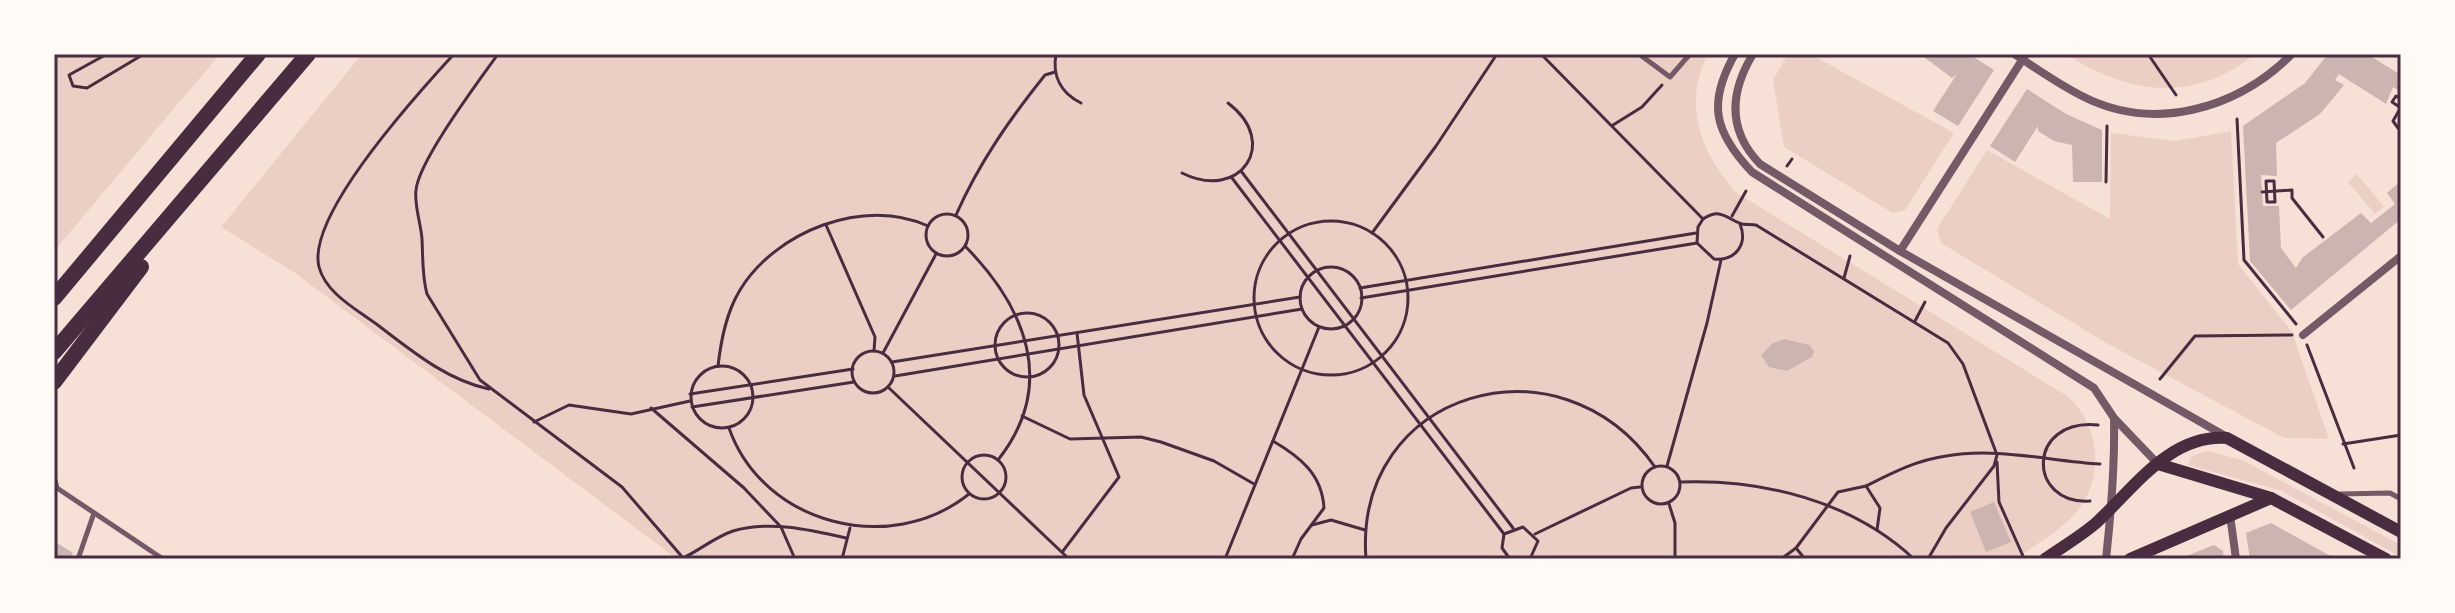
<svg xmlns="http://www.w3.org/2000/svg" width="2455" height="613" font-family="'Noto Serif',serif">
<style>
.green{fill:#ebcfc5}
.building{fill:#ccb4b1}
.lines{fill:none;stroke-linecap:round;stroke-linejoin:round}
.path{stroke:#4a2c40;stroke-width:3}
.service{stroke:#755966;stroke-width:5}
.minor{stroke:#755966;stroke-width:8}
.secondary{stroke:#4a2c40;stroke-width:12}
.motorway{stroke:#4a2c40;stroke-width:16}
.neatline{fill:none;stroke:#4a2c40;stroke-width:3}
</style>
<rect width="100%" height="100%" fill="#f7e1d7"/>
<!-- green -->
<g class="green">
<path d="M54,54H220L54,251Z"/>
<path d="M362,54H1708C1682,104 1701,155 1737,193L2067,396C2099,423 2105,474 2079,509C2063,530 2036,544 2015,559H677L295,273L221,227Z"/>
<path d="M1788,54H1810L1954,133L1905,210L1893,213L1784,147L1773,80Z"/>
<path d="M2255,54C2193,104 2130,94 2067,55Z"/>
<path d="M2231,131L2238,264L2292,332L2329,439L2284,438L2108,344L1941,243L1937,229L1987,150L2110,219L2111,133L2176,141Z"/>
<path d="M2357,174L2384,207L2375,214L2348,182Z"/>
<path d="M2207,451L2242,460L2401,545V557L2282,491L2188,465L2192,456Z"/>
</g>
<!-- building -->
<g class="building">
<path d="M1920,54H1969L1994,70L1958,126L1933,111L1957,74L1952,78Z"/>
<path d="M2328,54H2367L2401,75V92L2393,87L2386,104L2339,74L2335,80L2344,85L2320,114L2276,143L2277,176L2261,175L2263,206H2279L2281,248L2296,268L2302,258L2361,213L2371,223L2395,204L2387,193L2401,181V219L2291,310L2250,261L2243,126L2305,83Z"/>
<path d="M2027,89L2066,114L2102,130V182H2073L2072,145L2054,141L2038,131V126L2015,162L1990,146Z"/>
<path d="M1785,339L1809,345L1814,351L1812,357L1787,371L1769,367L1761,355L1773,343Z"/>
<path d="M1994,502L2011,542L1986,552L1970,512Z"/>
<path d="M2271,523L2316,548L2336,559H2250L2246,533Z"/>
<path d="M54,541L73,553L69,559H54Z"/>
<path d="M2214,545L2223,551L2224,559H2179Z"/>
</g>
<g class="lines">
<!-- path -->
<g class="path">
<path d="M107,54L69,75L73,86L87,88L144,54"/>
<path d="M454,54C419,92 306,215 319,267C326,294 358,310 379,326C413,352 447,380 489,389"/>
<path d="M498,54C479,81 419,160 416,190C414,205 421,224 422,239C423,258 422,276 427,294L480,380L622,487L684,559"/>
<path d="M1056,54C1052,76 1061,93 1081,103"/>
<path d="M1541,54L1703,219C1722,207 1726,219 1742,224C1747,225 1751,224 1756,225L1948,343L1963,364L1997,455L1994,466L1946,528L1928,559"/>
<path d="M1781,54H1784"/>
<path d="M2148,54L2176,95"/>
<path d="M2401,99L2396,96L2392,102L2401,108"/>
<path d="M2401,107L2393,121L2401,132"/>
<path d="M2237,119L2244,260L2296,324"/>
<path d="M1613,125L1642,107L1662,85"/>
<path d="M1787,166L1792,159"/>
<path d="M1241,171L1513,528"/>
<path d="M1182,173C1240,202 1281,143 1228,103"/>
<path d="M1232,178L1504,534"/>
<path d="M2266,181H2274L2275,202H2267Z"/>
<path d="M2106,182L2107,126"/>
<path d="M2262,192L2292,190V198L2323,237"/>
<circle cx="947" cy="235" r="21"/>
<path d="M956,215C979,163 1009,120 1045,75L1055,72"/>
<path d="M1732,216L1746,191"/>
<path d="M1703,219L1698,227L1697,243L1714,259C1736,261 1748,244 1740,224"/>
<circle cx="1331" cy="298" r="77"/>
<path d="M826,225L875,337L874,351"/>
<path d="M1372,233L1436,146L1497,54"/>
<path d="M965,246C1025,307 1058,384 998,460"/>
<circle cx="1331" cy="298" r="31"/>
<path d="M1844,278L1850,256"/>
<path d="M1360,288L1696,233"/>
<path d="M1361,298L1697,243"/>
<circle cx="1027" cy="345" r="32"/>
<path d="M1915,321L1925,302"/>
<path d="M2307,345L2354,468"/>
<circle cx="873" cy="372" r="21"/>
<path d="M883,353L936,254"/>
<path d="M892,362L1300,297"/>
<circle cx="722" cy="397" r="31"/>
<path d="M718,366C721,340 726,313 740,290C775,232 864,196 928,226"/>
<path d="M895,376L1302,309"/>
<path d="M2160,379L2195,336L2292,335"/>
<path d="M889,388L1069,559"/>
<path d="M690,394L853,369"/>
<path d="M692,407L854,382"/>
<path d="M651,408L744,488L781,527L795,559"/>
<path d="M1022,416L1070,439L1141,437L1161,442L1214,461L1254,484"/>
<path d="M534,422L569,405L631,414L690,401"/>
<path d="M729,428C763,525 891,557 969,494"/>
<path d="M1273,441C1300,457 1322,474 1324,508L1301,539L1292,559"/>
<path d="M2343,444L2401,435"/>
<circle cx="984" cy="477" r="22"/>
<path d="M1997,462L1999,502L2023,556L2018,559"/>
<circle cx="1661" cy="485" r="19"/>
<path d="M1667,466L1707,323L1721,260"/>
<path d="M1681,482C1763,479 1852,501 1914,559"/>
<path d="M1866,486C1892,473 1917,460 1946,456C1996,447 2050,461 2100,464"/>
<path d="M2090,501C2027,505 2026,418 2098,425"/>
<path d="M1669,504L1675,523V559"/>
<path d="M1312,525L1331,520L1365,530"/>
<path d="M1535,534L1631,488L1640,487"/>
<path d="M1063,551L1119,477L1084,395L1077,333"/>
<path d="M683,558C700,550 715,537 733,531C769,520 811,530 846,538"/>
<path d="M842,559L850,528"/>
<path d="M1225,559L1319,327"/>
<path d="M1366,559C1353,391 1560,330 1655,467"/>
<path d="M1510,559L1502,548L1504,534L1523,527L1538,541L1530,559"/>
<path d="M1781,559L1796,548"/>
<path d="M1805,559L1796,548L1838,492L1866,486L1880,508L1877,530"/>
</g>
<!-- service -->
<g class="service">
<path d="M1639,54L1670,77L1690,54"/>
<path d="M54,476L57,488L163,559"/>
<path d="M2340,494L2390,493L2401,499"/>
<path d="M78,559L94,513"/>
</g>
<!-- minor -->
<g class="minor">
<path d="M1735,54C1707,103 1714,132 1752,172L2094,388L2114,418L2158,464"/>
<path d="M1753,54C1730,92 1727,130 1760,164L1900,251L2227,437"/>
<path d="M2014,54C2036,68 2058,84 2082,96C2154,133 2237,109 2292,54"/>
<path d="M1900,251L2026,54"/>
<path d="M2303,335L2401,256"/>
<path d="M2230,515L2236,559"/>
<path d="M2106,559C2111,513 2115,465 2114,419"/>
</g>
<!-- secondary -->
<g class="secondary">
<path d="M2158,464L2271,498L2386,559"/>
<path d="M2045,559C2062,547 2081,536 2096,523C2135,487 2170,434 2227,438L2401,532"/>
<path d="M2130,559L2271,498"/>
</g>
<!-- motorway -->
<g class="motorway">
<path d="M54,298L258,54"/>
<path d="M54,352L308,54"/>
<path d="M54,382L141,267"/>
</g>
</g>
<!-- border -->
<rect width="2455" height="613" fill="none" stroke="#fffaf5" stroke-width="112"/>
<rect x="56" y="56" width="2343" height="501" class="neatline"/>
</svg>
